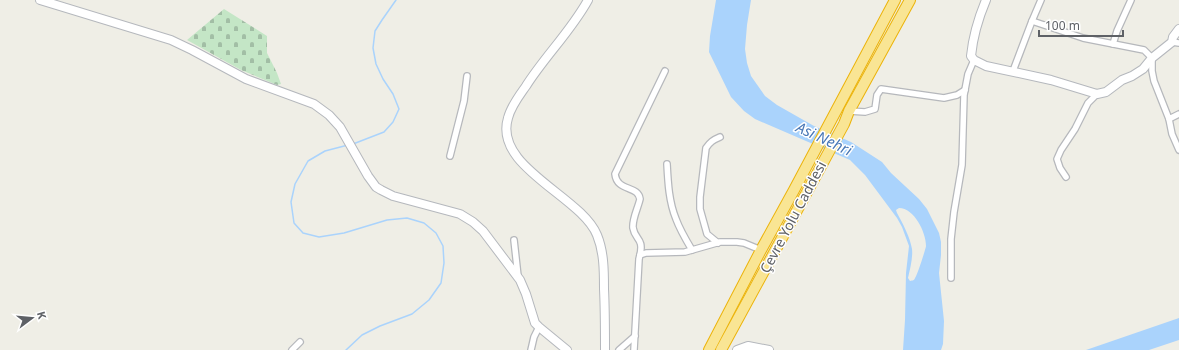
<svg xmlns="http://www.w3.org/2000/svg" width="1179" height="350" font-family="'Noto Sans',sans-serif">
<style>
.cemetery{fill:url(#cemetery-stones)}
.water{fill:#aad3fc;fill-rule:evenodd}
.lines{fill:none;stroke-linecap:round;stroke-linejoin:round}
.stream{stroke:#aad3fc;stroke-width:1.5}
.street-casing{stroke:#b6b8bc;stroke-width:8}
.secondary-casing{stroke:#b5b8bd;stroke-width:10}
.highway-casing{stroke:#ecb309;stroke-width:12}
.street{stroke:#fff;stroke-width:5.5}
.secondary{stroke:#fff;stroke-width:8}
.highway{stroke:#f9e594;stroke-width:10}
.labels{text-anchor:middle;stroke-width:3;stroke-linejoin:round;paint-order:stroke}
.street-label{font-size:14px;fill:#5e6166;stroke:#fff}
.water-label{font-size:15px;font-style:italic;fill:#4978b6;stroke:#fff}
</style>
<defs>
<pattern id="cemetery-stones" width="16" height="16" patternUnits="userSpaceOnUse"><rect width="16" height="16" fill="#c4e6c6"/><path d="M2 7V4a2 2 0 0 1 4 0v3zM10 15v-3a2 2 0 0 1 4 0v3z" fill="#a2bea5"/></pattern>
</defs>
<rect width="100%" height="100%" fill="#efeee6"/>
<!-- cemetery -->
<path class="cemetery" d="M224,9L267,36V53L277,73L281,84L277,85L241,70L187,40Z"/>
<!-- water -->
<g class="water">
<path d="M716,0H751L747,25L745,49L747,63L751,76L765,96L777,105L814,126L851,142L882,162L891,173L919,199L927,209L939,233L941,242V255L939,273L944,321L943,344L941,350H903L905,320L906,273L909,246L902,227L897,218L865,175L850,160L755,119L744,111L731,97L709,52L710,36ZM899,208C914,208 926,232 926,246C926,248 917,276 915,278C914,281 913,280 910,281L908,278C910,269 913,258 912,249C910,237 903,224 897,213L896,210Z"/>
<path d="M1179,318V340L1149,350H1086Z"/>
</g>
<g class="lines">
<!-- stream -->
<g class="stream">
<path d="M353,144L384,132L393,122L399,109L393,94L383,79L376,64L373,48L375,31L382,20L396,0"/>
<path d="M346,350L362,335L380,326L412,314L429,300L441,283L444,263L443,246L436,233L424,223L407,218L387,220L344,233L319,237L303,233L294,223L291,202L295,184L308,161L325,151L348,145"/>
</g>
<defs>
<g id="street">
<path d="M1041,0L1032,21L1083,38L1144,50L1152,58V71L1154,81L1169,119L1179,114"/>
<path d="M1172,42L1179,43"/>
<path d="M1113,44L1117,31L1131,0"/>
<path d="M1013,71L1032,21"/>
<path d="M849,111L865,112L875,109L877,95L881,89L944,98L957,95L965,90"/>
<path d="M1169,119L1172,134L1179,150"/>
<path d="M450,156L464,101L467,76"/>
<path d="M667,164C668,183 669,202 676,219C680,230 686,240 692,250"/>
<path d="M1066,177L1060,168L1057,159L1061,150L1075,129L1088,103L1097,94"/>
<path d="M514,240L518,276"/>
<path d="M718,243L707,234L700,209V197L706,148C710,142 713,140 720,137"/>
<path d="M640,255C644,238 635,240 633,228C632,219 638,208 640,199C638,185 617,192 615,174L665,71"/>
<path d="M951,278V239L954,212L962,165L964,95L968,74L974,60"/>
<path d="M292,350L300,342"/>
<path d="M531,350L534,337L539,327"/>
<path d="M619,350L635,336"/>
<path d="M634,350L639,259L640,255L646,253L685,252L720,242H737L744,243L761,250"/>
</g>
<g id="secondary">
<path d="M40,0L171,40L192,50L246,79L314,104L329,115L340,127L368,176L376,187L381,190L393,196L460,214L473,222L483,231L520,280L526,294L535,323L539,327L567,350"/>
<path d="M588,0C571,31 545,56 526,86C519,96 511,106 508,118C493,167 581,196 597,235C604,252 604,271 604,289C605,309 605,330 605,350"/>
<path d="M986,0C978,19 973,36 971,56L974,60L986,66L1051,80L1097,94L1106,92L1122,80L1132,76L1143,69L1152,58L1172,42L1173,37L1179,29"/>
<path d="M737,350L748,346L769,350"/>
</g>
<g id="highway">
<path d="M709,350L761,250L794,190L895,0"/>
<path d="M721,350L844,124L849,111L910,0"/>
</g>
</defs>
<!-- street casing -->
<use href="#street" class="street-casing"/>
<!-- secondary casing -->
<use href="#secondary" class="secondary-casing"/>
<!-- highway casing -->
<use href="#highway" class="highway-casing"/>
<!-- street -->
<use href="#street" class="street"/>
<!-- secondary -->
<use href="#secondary" class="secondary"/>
<!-- highway -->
<use href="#highway" class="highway"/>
</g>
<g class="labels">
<!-- street labels -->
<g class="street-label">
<text transform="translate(793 217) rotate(-62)" y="5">Çevre Yolu Caddesi</text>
</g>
<!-- water labels -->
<g class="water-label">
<text transform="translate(824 139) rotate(25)" y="5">Asi Nehri</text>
</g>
</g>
<!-- north arrow -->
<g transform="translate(32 318) rotate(74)" stroke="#ffffff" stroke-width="3" paint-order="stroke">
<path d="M0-3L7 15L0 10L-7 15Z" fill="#5e6166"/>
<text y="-6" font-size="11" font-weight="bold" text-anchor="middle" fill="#5e6166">K</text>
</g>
<!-- scale -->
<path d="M1039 30v6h84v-6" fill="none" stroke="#5e6166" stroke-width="2"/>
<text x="1045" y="30" font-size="12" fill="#5e6166" stroke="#ffffff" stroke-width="3" paint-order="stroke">100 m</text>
</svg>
